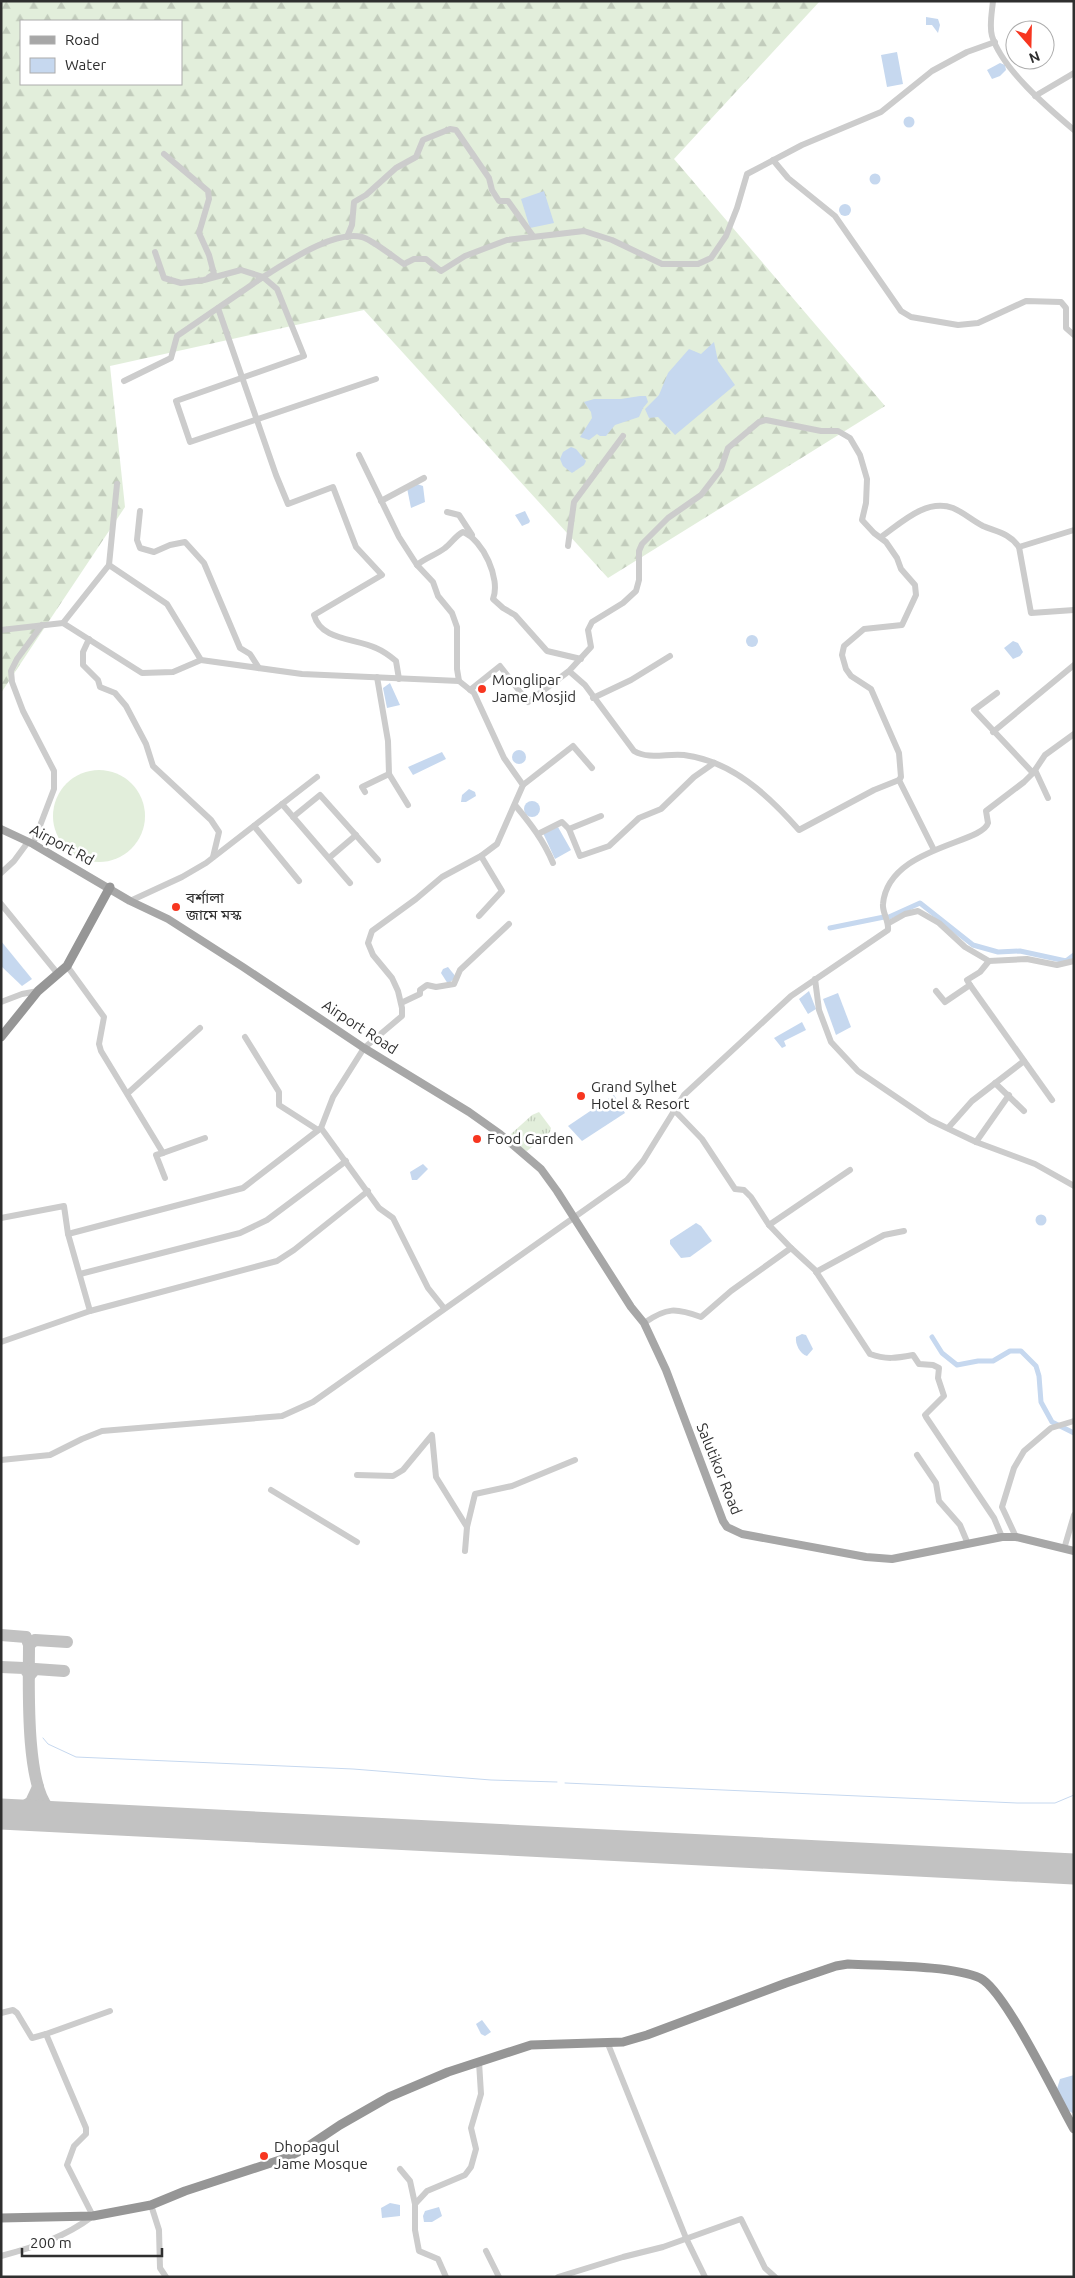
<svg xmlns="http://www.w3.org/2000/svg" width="1075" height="2278" font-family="Ubuntu,'Noto Sans Bengali',sans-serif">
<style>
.grass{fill:url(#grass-tufts)}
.forest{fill:url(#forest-firs);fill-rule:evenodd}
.park{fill:#e2eedb}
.water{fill:#c6d8ef}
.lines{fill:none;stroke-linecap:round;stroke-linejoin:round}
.stream{stroke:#c6d8ef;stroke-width:1}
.canal{stroke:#c6d8ef;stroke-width:5}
.taxiway{stroke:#c2c2c2;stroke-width:12}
.runway{stroke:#c2c2c2;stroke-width:31}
.minor{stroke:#ccc;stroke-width:6}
.major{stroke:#a7a7a7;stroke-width:8}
.highway{stroke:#969696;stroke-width:9}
.poi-dot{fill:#f73620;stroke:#fff;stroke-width:2}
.labels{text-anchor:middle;stroke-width:5;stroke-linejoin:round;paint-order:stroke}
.poi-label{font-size:15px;fill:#2f2f2f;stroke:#fff;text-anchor:start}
.street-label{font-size:15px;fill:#2f2f2f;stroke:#fff}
</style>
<defs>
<pattern id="grass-tufts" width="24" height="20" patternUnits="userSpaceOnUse" patternTransform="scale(1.25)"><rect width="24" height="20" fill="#e2eedb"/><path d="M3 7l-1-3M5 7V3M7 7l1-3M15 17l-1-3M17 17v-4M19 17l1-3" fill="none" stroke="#c2ccbc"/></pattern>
<pattern id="forest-firs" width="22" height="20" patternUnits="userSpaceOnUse" patternTransform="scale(1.25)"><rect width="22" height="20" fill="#e2eedb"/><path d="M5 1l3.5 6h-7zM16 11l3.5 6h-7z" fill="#c2ccbc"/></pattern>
</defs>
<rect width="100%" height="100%" fill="#fff"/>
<!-- grass -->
<path class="grass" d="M539,1112L551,1128L550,1132L527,1151L524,1150L511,1139V1134L532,1115Z"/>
<!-- forest -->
<path class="forest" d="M1,1H820L674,159L885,406L608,578L364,310L110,366L125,507L1,693ZM21,21H181V84H21Z"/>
<!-- park -->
<circle class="park" cx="99" cy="816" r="46"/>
<!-- water -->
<g class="water">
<path d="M926,17L938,19L940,25L938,33L932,25H926Z"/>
<path d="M897,52L903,84L887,87L881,55Z"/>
<path d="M1000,63L1005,65L1006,70L1000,76L992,79L987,70Z"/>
<circle cx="909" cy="122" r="5.5"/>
<circle cx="875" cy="179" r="5.5"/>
<path d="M544,191L554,223L530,228L521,199Z"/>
<circle cx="845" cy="210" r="6"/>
<path d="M714,342L718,361L735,385L675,435L658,417L649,418L645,409L659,395L668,373L689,349L701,354Z"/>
<path d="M640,396H646L648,402L643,408L639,417L615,425L606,436H600L597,434L589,440L580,437L592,418L591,412L584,402L594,399H621Z"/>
<path d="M571,447L576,449L586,461L584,465L572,473L563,466L560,459L563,452Z"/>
<path d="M417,484L423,486L425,502L411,508L407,488Z"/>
<path d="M525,511L530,521L529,523L522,526L515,515Z"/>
<circle cx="752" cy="641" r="6"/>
<path d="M1013,641L1018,643L1023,652L1020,656L1013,659L1004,648Z"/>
<path d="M390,683L400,705L387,708L383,688Z"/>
<circle cx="519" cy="757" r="7"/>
<path d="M442,752L446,759L413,775L408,767Z"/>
<path d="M469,789L475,792L476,796L466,802H461L462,795Z"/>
<circle cx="532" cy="809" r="8"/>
<path d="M558,827L571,850L555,859L543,833Z"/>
<path d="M1,941L32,979L22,986L1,966Z"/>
<path d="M448,967L456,977L448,984L441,973L443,969Z"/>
<path d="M809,991L816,1009L808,1014L799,999Z"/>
<path d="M838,993L851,1027L836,1035L823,999Z"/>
<path d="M802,1022L806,1030L784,1041L786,1046L782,1048L774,1038Z"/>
<path d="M614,1095L625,1113L582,1141L568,1126Z"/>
<path d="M423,1164L428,1169L417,1180H412L410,1172Z"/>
<circle cx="1041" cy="1220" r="5.5"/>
<path d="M696,1223L701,1226L712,1241L690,1257L681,1258L670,1244V1240Z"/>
<path d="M802,1334L806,1335L813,1349L807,1356C800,1354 795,1344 796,1337Z"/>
<path d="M482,2020L491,2032L485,2036L481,2034L476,2024Z"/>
<path d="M1074,2075V2114L1066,2109L1057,2089L1060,2079Z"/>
<path d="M390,2203L400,2205V2216L382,2218L381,2208Z"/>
<path d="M439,2207L442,2216L432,2222H424L423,2216L425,2211Z"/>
</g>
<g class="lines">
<!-- stream -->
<g class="stream">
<path d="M43,1738L48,1744L76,1757L353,1769L491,1780L557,1782"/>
<path d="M565,1783L1017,1803H1055L1074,1795"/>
</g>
<!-- canal -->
<g class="canal">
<path d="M889,917L920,903L973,945L998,952L1020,951L1066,961L1074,955"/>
<path d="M830,928L884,917"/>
<path d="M932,1337L942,1353L957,1365L978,1361H993L1010,1351H1021L1036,1366L1039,1376L1041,1402L1052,1422L1074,1433"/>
</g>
<!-- taxiway -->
<g class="taxiway">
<path d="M1,1635L26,1637L29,1645L35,1640L67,1642"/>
<path d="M29,1645C29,1681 25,1784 49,1809C53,1813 58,1815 63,1817"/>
<path d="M1,1667L24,1668L29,1674"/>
<path d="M29,1676L35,1669L64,1671"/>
<path d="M12,1814L31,1802L38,1787"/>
</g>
<!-- runway -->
<path class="runway" d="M1,1814L1074,1869"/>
<!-- minor -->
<g class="minor">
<path d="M993,1C992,12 989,26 992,36C1002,69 1048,108 1074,130"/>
<path d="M1035,96L1074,73"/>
<path d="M164,154L208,191L209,199L199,233L209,255L214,274L209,277"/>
<path d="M773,160L788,178L835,216L901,311L911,317L958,325L978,323L1026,301L1061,302L1066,308V328L1074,335"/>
<path d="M347,237L352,225L354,202L366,195L396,168L416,157L423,140L450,129L456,130L489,178L492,190L499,201H508L533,236"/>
<path d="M155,252L164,278L181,283L204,280L241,270L263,277C286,263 333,230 362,237C371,239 395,258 404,264L414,259H426L441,271L465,256L507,240L584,231L612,240L662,264H698L711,258L726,236L737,208L747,174L802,145L881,112L932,71L967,52L995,42"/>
<path d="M218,308L276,475L288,504L333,487L356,547L382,575L314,615C321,641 356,638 376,648C383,651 390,656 396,661L399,679"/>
<path d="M124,381L171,358L177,336L263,277L277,289L304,356L176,401L190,442L376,379"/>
<path d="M359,455L399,537L417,565L433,582L438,596L452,613L457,627V669L459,681"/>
<path d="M381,501L424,478"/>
<path d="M140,511L137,540L140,548L154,552L170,545L185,542L204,563L240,648L250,654L259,668"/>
<path d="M447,512L459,515L472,535"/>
<path d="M881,537C901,523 926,498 953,508C963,512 973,521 983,526C997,532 1009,533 1019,547L1074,530"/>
<path d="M568,546L574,502L623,436"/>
<path d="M1019,547L1031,613L1074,610"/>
<path d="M109,565L117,484"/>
<path d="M417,565C425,558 436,555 445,548C452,543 455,536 463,532C483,540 501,579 493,599L503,608L515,615L547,651L581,659"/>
<path d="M63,623L142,673L173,672L201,660"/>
<path d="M1,630L63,623L109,565L167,604L201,660L302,674L459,681L474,693L504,758L523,785L497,844L481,856L442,877L416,899L372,931L368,943L373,955L392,978L398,991L402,1008V1016L364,1048L333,1097L321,1128L243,1188L68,1234"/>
<path d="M89,639L83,652V665L98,680L100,687L115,693L126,706L146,744L153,766L211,820L219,832L213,857"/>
<path d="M470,690L500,666L528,702L569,671L585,685L634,751C649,760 668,753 684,755C732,761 768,795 799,830L874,790L899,780L901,777L899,753L871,689L851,676L846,669L842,655L844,646L864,629L902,625L916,595L915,585L901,569L897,558L886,542L874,533L862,520L866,503L867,479L860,455L850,438L838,431H821L766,420L759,422L728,448L721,469L701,495L668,518L642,544L639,551V580L636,591L623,603L592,622L588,630L591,647L569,671"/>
<path d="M997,693L974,710L1033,773"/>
<path d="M593,698L631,680L670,656"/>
<path d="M993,732L1074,665"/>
<path d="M1035,770L1048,798"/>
<path d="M389,774L408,805"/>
<path d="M899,780L934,850"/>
<path d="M523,785L573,746L592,768"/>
<path d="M365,792L362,787L389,774L388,741L377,677"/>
<path d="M282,804L350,883"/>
<path d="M515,805C530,823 544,841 553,863"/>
<path d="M293,817L320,795L378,860"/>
<path d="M254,826L299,881"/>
<path d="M569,829L601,816"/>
<path d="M538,834L562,822L569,829L580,856L609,846L639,818L661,809L694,777L714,763"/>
<path d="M33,844L54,789V771L23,711L12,682L11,671L17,659L42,625"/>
<path d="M329,858L356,835"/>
<path d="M1,873L14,861L28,842"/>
<path d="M130,901L182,877L206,863L317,777"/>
<path d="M1,904L58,974"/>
<path d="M479,916L502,891L481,856"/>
<path d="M889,923L905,914L918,911L939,923L965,947L989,961"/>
<path d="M67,966L104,1017L99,1044L101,1051L163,1153L156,1155L165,1178"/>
<path d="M815,979L819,1010L831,1042L858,1071L930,1120L976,1142L1035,1164L1074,1186"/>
<path d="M970,985L1052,1100"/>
<path d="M936,991L945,1002L970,985L967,980L980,972L989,961L1027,959L1057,965L1074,961"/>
<path d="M1,1002L22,994L38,991"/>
<path d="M401,1003L420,994V990L427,985L436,987L454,984L460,970L509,924"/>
<path d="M245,1037L279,1092V1105L318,1130"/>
<path d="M995,1083L1024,1111"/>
<path d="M128,1093L200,1028"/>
<path d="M321,1128L379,1208L393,1218L428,1288L444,1308"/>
<path d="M948,1128L972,1101L1024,1061"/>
<path d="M976,1142L1009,1095"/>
<path d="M163,1153L205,1138"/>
<path d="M1,1218L64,1206L68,1234L90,1311"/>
<path d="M769,1225L850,1170"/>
<path d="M791,1248L815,1270L870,1354C886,1360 897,1358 913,1355L919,1364L933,1365L939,1368L938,1378L944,1396L925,1415L926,1417L994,1518L1002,1537"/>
<path d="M816,1272L884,1235L904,1231"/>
<path d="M80,1274L240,1233L267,1220L346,1161"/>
<path d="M644,1323C667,1307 676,1308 701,1317L731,1291L791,1248L769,1225L751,1197L744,1190L735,1189L702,1139L674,1110"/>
<path d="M1,1342L90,1311L277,1261L294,1250L368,1191"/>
<path d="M917,1455L936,1483L939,1501L960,1525L968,1544"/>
<path d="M1,1460L50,1455L82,1439L102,1431L282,1416L313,1402L627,1180L643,1161L684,1095L791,996L888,930C889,921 882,912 883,904C888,847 982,844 988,823L986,811L1024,782L1033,773L1045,755L1074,734"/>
<path d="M357,1475L393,1476L403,1470L432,1435L436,1477L467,1527L465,1551"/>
<path d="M271,1490L357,1542"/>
<path d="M467,1527L475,1494L512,1486L575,1460"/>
<path d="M1016,1537L1002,1507L1014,1468L1024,1451L1051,1428L1074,1421"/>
<path d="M1064,1549L1074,1515"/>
<path d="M1,2013L13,2010L17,2013L32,2038L46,2034L86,2128V2134L74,2146L67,2165L93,2216C65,2237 35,2247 1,2256"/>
<path d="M46,2034L110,2011"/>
<path d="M608,2044L686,2238L705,2277"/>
<path d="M400,2169L410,2181L415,2204"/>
<path d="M151,2205L159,2230L160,2268L166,2277"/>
<path d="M486,2251L499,2277"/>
<path d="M446,2277L438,2259L419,2251L415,2230V2204L427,2191L465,2175L471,2167L476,2149L471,2128L481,2094L479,2062"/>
<path d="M558,2277L623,2257L663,2247L741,2219L765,2268L775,2277"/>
</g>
<!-- major -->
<path class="major" d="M1,829L33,844L130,901L168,919L243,967L364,1048L469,1112L500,1134L541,1169L557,1191L631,1307L644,1323L666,1370L723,1521L727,1527L742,1534L866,1557L892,1559L1002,1537H1016L1074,1551"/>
<!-- highway -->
<g class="highway">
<path d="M1,1037L38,991L67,966L110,887"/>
<path d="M1,2218L93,2216L151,2205L185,2191L286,2158L304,2149L340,2125L389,2097L448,2072L531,2045L623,2042L647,2035L786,1983L836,1966L848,1964C882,1966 951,1965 980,1978C1005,1990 1057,2099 1074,2129"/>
</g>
</g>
<!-- markers -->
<g class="poi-dot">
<circle cx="482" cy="689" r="5"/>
<circle cx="176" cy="907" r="5"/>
<circle cx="581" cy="1096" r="5"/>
<circle cx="477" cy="1139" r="5"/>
<circle cx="264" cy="2156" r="5"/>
</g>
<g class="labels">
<!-- poi labels -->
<g class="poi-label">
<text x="492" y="685">Monglipar<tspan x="492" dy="17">Jame Mosjid</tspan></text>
<text x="186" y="903">বর্শালা<tspan x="186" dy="17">জামে মস্ক</tspan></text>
<text x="591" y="1092">Grand Sylhet<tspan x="591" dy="17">Hotel &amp; Resort</tspan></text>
<text x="487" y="1144">Food Garden</text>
<text x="274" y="2152">Dhopagul<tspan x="274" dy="17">Jame Mosque</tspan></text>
</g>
<!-- street labels -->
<g class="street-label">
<text transform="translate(62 845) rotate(28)" y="5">Airport Rd</text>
<text transform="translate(360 1027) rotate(33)" y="5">Airport Road</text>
<text transform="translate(719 1469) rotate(68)" y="5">Salutikor Road</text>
</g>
</g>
<!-- border -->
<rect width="1075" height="2278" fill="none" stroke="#2f2f2f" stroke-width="5"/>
<!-- legend -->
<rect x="20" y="20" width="162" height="65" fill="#ffffff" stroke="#acacac"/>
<rect x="30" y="36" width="25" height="8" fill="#a7a7a7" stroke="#acacac"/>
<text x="65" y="45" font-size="15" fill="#2f2f2f">Road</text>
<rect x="30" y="58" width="25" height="15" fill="#c6d8ef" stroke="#acacac"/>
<text x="65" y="70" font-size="15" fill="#2f2f2f">Water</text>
<!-- north arrow -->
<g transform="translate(1030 45) rotate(160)"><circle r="24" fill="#ffffff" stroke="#acacac"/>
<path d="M0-4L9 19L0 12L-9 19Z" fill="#f73620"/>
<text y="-8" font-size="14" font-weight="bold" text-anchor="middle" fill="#2f2f2f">N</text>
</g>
<!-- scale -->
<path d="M22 2248v8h140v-8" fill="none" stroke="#2f2f2f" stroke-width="2.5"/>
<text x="30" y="2248" font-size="15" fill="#2f2f2f" stroke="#ffffff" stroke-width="4" paint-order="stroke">200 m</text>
</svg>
